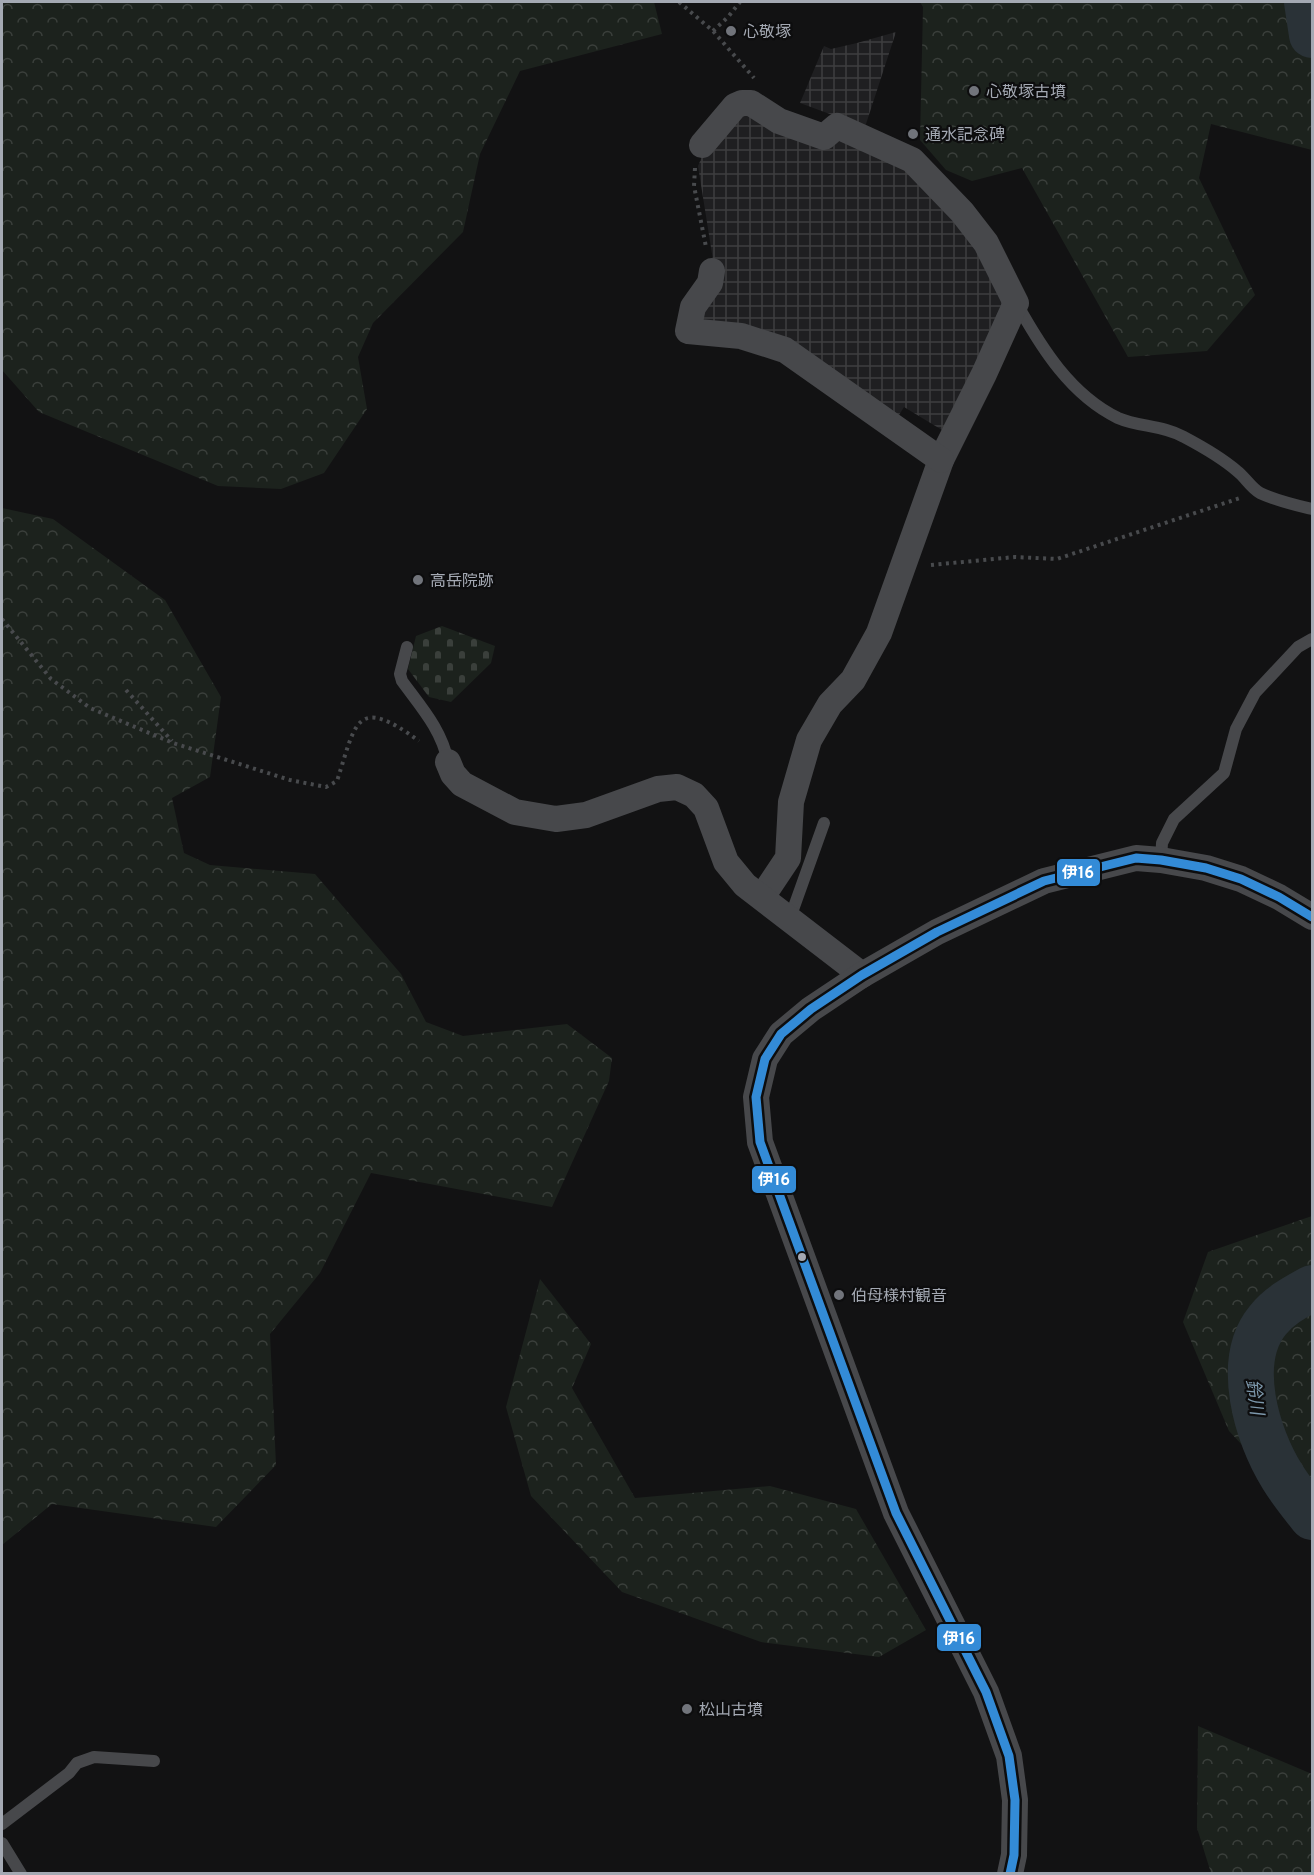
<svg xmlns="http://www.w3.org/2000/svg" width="1314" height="1875" font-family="Overpass,'Noto Sans JP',sans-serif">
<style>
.industrial{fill:url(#industrial-grid)}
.forest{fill:url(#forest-crowns)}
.cemetery{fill:url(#cemetery-stones)}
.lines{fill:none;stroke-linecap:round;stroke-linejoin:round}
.river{stroke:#2a3237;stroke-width:46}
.path{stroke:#484a4d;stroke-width:4;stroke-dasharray:3 4.5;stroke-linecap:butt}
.lane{stroke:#47484b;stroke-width:12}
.street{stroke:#47484b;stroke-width:26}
.bus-1-casing{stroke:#0d0d0e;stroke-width:14}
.bus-1{stroke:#338bd7;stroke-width:9}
.poi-dot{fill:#71747b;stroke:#0d0d0e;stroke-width:2}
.bus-dot{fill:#a4a9b3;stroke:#0d0d0e;stroke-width:2}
.labels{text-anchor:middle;stroke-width:4.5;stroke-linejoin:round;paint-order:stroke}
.poi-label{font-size:16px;fill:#a4a9b3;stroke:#0d0d0e;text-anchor:start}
.water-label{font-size:18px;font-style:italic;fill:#7d98ac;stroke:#0d0d0e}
.line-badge{stroke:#0d0d0e;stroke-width:2}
.badge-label{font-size:16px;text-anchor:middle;font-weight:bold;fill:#fff}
</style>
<defs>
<pattern id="industrial-grid" width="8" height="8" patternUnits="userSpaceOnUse" patternTransform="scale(1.5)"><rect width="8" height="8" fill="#1f1f21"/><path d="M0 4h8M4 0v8" fill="none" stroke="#3d3d3f"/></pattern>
<pattern id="forest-crowns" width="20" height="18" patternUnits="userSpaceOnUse" patternTransform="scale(1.5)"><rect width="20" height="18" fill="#1c221d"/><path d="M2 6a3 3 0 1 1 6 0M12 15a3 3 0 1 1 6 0" fill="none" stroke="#3a3f3b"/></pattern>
<pattern id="cemetery-stones" width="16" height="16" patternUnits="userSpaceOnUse" patternTransform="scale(1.5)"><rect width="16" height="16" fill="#1c221d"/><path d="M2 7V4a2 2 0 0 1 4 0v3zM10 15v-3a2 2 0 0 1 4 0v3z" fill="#3a3f3b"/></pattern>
</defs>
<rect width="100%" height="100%" fill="#121213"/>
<!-- industrial -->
<g class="industrial">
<path d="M896,32L865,127L800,103L824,46L831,49L857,43Z"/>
<path d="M743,111L827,146L849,138L903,163L955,215L1007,302L942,430L904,407L899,415L700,322L717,285L698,166L703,154Z"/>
</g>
<!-- forest -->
<g class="forest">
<path d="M2,2H654L662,34L520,71L480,154L463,232L373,323L358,357L367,409L324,473L281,489L218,486L39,412L2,370Z"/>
<path d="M920,2H1312V150L1211,124L1199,178L1255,295L1207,351L1128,357L1022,168L972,181L946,170L920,140L923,7Z"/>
<path d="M2,508L53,519L165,600L221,697L210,777L172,798L184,853L210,865L315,874L401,974L426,1022L463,1036L567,1024L612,1058L609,1081L552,1207L371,1173L320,1273L270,1334L276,1465L216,1527L52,1504L2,1545Z"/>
<path d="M1312,1216V1520L1229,1431L1183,1322L1208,1252Z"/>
<path d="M540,1279L591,1344L572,1388L635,1498L770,1486L856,1509L926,1630L879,1657L761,1642L622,1592L531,1496L506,1407Z"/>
<path d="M1198,1726L1312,1774V1873H1211L1197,1828Z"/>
</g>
<!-- cemetery -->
<path class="cemetery" d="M442,626L495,646L491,663L451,702L429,697L408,669L416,636Z"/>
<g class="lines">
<!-- river -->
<g class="river">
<path d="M1307,2L1312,35"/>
<path d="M1312,1288C1296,1297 1280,1305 1268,1320C1234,1361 1257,1436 1282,1476C1291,1491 1302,1504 1312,1517"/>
</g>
<!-- path -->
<g class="path">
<path d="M679,2L713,31L754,78"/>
<path d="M713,31L728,17L740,2"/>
<path d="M695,168L694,186L706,247"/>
<path d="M931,565L1015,557L1057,559L1240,498"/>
<path d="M2,619L51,679L90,708L173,743L290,780L326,787L337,781C356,723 355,694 419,741"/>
<path d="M126,690L172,741"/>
</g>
<!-- lane -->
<g class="lane">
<path d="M1017,304C1042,349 1071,395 1118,418C1138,427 1163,425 1184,437C1201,446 1222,458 1237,471C1245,477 1251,488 1260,493C1277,501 1295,505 1312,509"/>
<path d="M407,647L400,674L402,681C421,707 442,730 448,762"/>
<path d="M1161,860L1162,843L1174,819L1224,773L1236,729L1255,693L1298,647L1312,639"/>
<path d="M790,918L824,823"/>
<path d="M2,1824L69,1773L77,1763L94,1757L154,1761"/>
<path d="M2,1843L21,1874"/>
</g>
<!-- street -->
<g class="street">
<path d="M702,145L735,106L742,103H751L779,121L824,137L837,126L912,160L962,212L986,243L1016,303L984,374L941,460L879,633L853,680L830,704L809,740L791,802L788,858L762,897"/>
<path d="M712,271L710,283L693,307L688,331L741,336L785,350L941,460"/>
<path d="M448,762L453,774L462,784L515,812L556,819L586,815L658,789L677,787L694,795L706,808L726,862L745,885L862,975"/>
<path d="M1010,1874L1014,1855L1015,1800L1009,1756L986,1692L896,1513L760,1142L756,1097L765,1059L781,1034L811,1009L862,975L937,932L1044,881L1136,858L1161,860L1206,868L1241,879L1279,897L1312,917"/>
</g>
<defs>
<path id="bus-1" d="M1010,1874L1014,1855L1015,1800L1009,1756L986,1692L896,1513L760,1142L756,1097L765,1059L781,1034L811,1009L862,975L937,932L1044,881L1136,858L1161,860L1206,868L1241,879L1279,897L1312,917"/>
</defs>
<!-- bus-1 casing -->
<use href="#bus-1" class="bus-1-casing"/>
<!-- bus-1 -->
<use href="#bus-1" class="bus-1"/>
</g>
<!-- markers -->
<g class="poi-dot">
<circle cx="731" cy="31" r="6"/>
<circle cx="974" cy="91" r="6"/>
<circle cx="913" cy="134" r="6"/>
<circle cx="418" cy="580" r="6"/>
<circle cx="839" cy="1295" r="6"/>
<circle cx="687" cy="1709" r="6"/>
</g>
<circle class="bus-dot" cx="802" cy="1257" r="5"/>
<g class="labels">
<!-- poi labels -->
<g class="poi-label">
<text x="743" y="37">心敬塚</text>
<text x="986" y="97">心敬塚古墳</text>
<text x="925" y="140">通水記念碑</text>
<text x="430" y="586">高岳院跡</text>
<text x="851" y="1301">伯母様村観音</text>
<text x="699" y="1715">松山古墳</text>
</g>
<!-- water labels -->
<g class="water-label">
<text transform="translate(1255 1397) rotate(82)" y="6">鈴川</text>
</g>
</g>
<g class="line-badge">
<rect x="1056" y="858" width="45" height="29" rx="6" fill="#338bd7"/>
<rect x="751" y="1165" width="46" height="29" rx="6" fill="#338bd7"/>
<rect x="936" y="1623" width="46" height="29" rx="6" fill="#338bd7"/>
</g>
<g class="badge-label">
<text x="1078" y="878">伊16</text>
<text x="774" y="1185">伊16</text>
<text x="959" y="1644">伊16</text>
</g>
<!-- border -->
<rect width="1314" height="1875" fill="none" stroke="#a4a9b3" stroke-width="6"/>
</svg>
